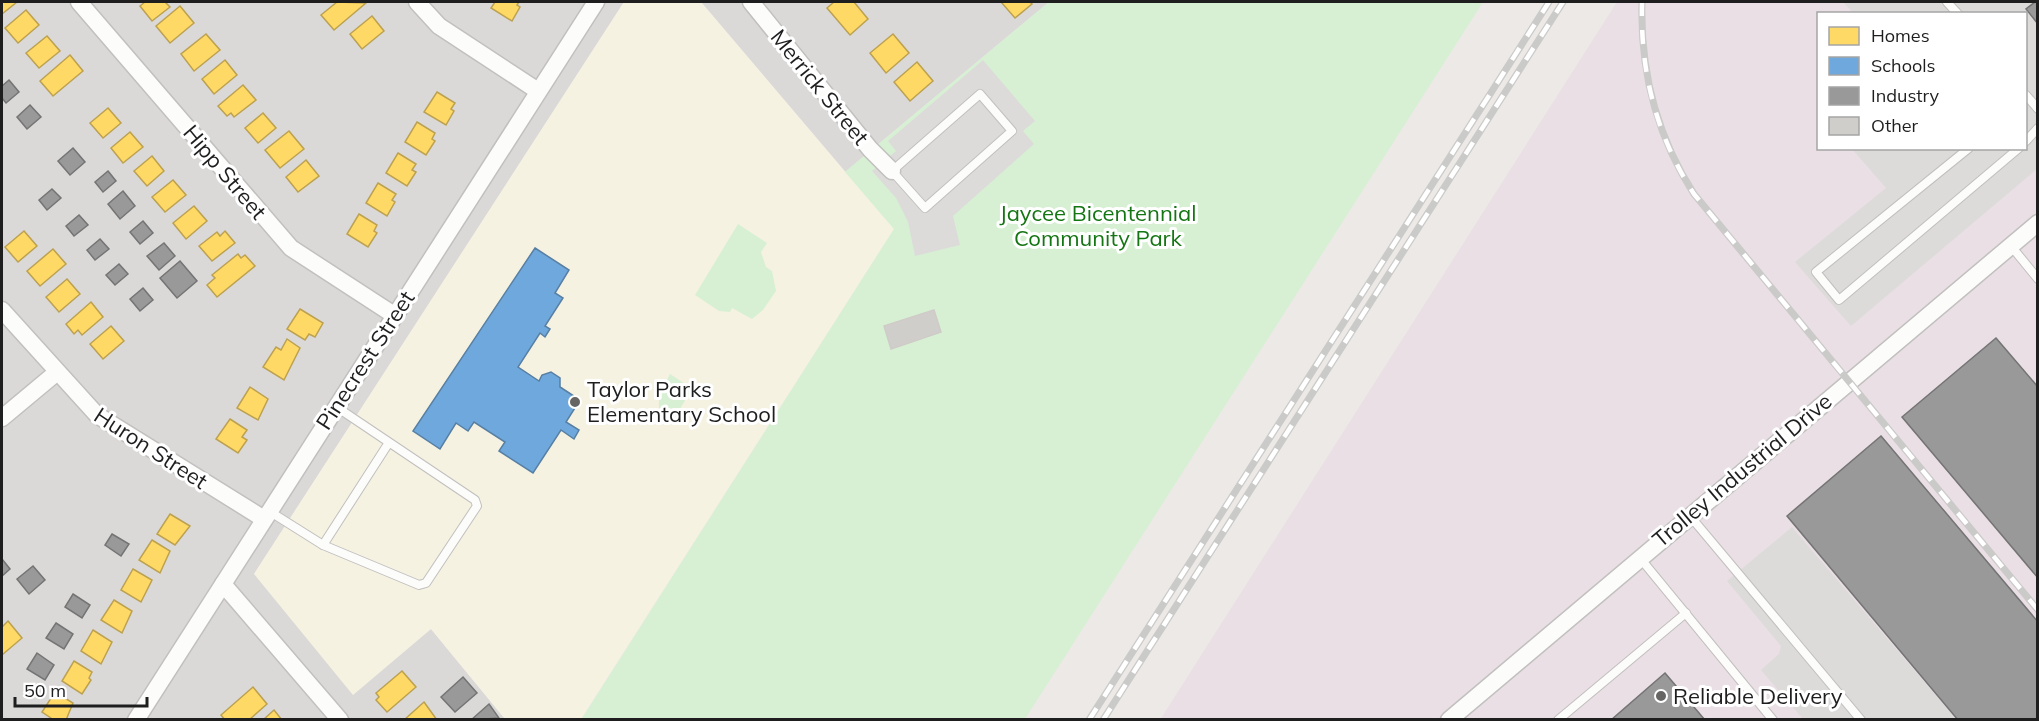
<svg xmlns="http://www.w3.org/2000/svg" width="2039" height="721" font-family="Mulish,sans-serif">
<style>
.residential{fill:#dbd9d8}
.industrial{fill:#e9dfe5;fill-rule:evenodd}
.education{fill:#f5f2e2}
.park{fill:#d7f0d3}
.parking{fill:#dcdbda}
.homes{fill:#ffd966;stroke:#bca150;stroke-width:1.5}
.schools{fill:#6fa8dc;stroke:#577fa3;stroke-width:1.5}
.industry{fill:#999;stroke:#747474;stroke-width:1.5}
.building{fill:#d0cecb;stroke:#cfcbc8;stroke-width:1.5}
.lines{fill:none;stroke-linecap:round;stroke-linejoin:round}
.lane-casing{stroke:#c2c0bf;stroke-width:10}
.street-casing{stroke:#c2c0bf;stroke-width:19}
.lane{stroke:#fcfcfb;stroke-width:8}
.street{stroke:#fcfcfb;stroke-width:16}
.rail-casing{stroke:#cacac9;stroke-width:7}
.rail{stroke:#fff;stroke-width:4.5;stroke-dasharray:14;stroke-linecap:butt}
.poi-dot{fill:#666564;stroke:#fff;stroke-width:2}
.labels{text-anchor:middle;stroke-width:6;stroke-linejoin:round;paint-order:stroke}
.street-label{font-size:22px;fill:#1e1e1e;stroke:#fff}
.park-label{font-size:22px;fill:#147513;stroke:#fff}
.poi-label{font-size:22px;fill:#1e1e1e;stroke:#fff;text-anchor:start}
</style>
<rect width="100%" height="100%" fill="#ece9e6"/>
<!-- residential -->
<g class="residential">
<path d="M2,2H624L254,574L431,629L505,719H2Z"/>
<path d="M701,2H1049L845,172Z"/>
</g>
<!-- industrial -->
<path class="industrial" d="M1617,2H2037V719L1160,720ZM1818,14H2026V148H1818Z"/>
<!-- education -->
<path class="education" d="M624,2H701L894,229L581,719H505L431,629L353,695L254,574Z"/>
<!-- park -->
<g class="park">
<path d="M1049,2H1483L1025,719L581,720L894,229L845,172Z"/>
<path d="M738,224L767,243L761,252L766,267L772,271L776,291L763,310L752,319L732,308L730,312L719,311L695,295Z"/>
<path d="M670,374L688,386L690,392L680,409L664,421C653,404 662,390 670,374Z"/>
</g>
<!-- parking -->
<g class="parking">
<path d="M1843,2H2035L2026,9L2037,24V169L1851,326L1795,262L1886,188L1852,149L2026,148V14L1853,13Z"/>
<path d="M983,60L1035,121L1023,131L1034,144L953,216L960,245L915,256L908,222L896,198L872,171L896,151L888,141Z"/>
<path d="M1792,527L1956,719H1803L1761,670L1779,654L1781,646L1727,581Z"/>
</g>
<!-- homes -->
<g class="homes">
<path d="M2,2H17L2,14Z"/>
<path d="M145,2H165L170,7L152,21L140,6Z"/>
<path d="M337,2L366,3L334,30L321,15Z"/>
<path d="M495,2H519L517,5L520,7L512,21L491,8Z"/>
<path d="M834,2H854L868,19L850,35L827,8Z"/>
<path d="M1001,2H1030L1032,4L1015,18Z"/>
<path d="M180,6L194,23L170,43L156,26Z"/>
<path d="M26,10L39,25L18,43L5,28Z"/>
<path d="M372,16L384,31L362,49L350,34Z"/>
<path d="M206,34L220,50L194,71L181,54Z"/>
<path d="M893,34L909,53L886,73L870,53Z"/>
<path d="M47,36L60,51L39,68L26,53Z"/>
<path d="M70,55L83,71L53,96L40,81Z"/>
<path d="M225,60L237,75L214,94L202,79Z"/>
<path d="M917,62L933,81L910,101L894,82Z"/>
<path d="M243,85L256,100L234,117L231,113L227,116L218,106Z"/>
<path d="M437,92L455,103L451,109L454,111L446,125L424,112Z"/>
<path d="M108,108L121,123L103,138L90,123Z"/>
<path d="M263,113L276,128L258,143L245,128Z"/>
<path d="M417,122L435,133L432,139L435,141L426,155L405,142Z"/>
<path d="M289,131L304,149L280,168L265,150Z"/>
<path d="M130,132L143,147L123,163L111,148Z"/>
<path d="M398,153L416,164L412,170L416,172L407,186L386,173Z"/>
<path d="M152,156L164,171L147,186L134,171Z"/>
<path d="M306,160L319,176L298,192L286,177Z"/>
<path d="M173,180L186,195L165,212L152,197Z"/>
<path d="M378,183L396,194L392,200L395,202L387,216L366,203Z"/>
<path d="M194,206L207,221L186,239L173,223Z"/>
<path d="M359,214L377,225L374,231L377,233L368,247L347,234Z"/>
<path d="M24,231L37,246L18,262L5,247Z"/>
<path d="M225,231L235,243L212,261L199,246L217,232L220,236Z"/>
<path d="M53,249L66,264L40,286L27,271Z"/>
<path d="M238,254L241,258L245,255L255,266L217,297L207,285L215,278L212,275Z"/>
<path d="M67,279L80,294L59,312L46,297Z"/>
<path d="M91,302L103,317L82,335L78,330L74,334L66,324Z"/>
<path d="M300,309L323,323L315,337L309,334L305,340L287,329Z"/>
<path d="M111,326L124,341L103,359L90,344Z"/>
<path d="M287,339L300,348L284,380L263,367L276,347L281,350Z"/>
<path d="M250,387L268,399L258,420L237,408Z"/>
<path d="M230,419L247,430L242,437L247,440L238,453L216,439Z"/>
<path d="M170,514L190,526L175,545L157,534Z"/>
<path d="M152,540L170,551L160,573L139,560Z"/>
<path d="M133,569L152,580L141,602L121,590Z"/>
<path d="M114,600L132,611L122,633L101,620Z"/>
<path d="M8,621L22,638L2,655V627Z"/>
<path d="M93,630L112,642L101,664L81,651Z"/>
<path d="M74,661L92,672L89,678L91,680L82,694L62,681Z"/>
<path d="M402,671L416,687L387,712L376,700L379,697L376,693Z"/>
<path d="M253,687L267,704L249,720H225L221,715Z"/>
<path d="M55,692L73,703L66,720H54L42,712Z"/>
<path d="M424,702L437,720H404Z"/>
<path d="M274,710L282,720H263Z"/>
</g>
<!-- schools -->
<path class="schools" d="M535,248L569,270L555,293L563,298L545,326L550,329L545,337L540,333L518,367L539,381L542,375L551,372L560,378V387L580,400L566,422L579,430L574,439L561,430L533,473L499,451L505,442L474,422L468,431L456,423L440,449L413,431Z"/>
<!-- industry -->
<g class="industry">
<path d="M2035,2H2038V24L2026,9Z"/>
<path d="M9,80L19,92L6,103L2,98V86Z"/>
<path d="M30,105L41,117L27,129L17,117Z"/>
<path d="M73,148L85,162L70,175L58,161Z"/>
<path d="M108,171L116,181L103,192L95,182Z"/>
<path d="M52,189L61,198L47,210L39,200Z"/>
<path d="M123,191L135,206L120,219L108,204Z"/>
<path d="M79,215L88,225L74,236L66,226Z"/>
<path d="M143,221L153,233L140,244L130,232Z"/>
<path d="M100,239L109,249L95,260L87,250Z"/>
<path d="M164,243L175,256L159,270L147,256Z"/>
<path d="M180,261L197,281L177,298L160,278Z"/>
<path d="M119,264L128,274L115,285L106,275Z"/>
<path d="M143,288L153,300L140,311L130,299Z"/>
<path d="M1996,338L2038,387V578L1902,417Z"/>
<path d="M1881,436L2038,622V720H1958L1787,516Z"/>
<path d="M112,534L129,544L121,556L105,545Z"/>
<path d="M2,559L10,569L2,576Z"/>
<path d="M33,566L45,580L29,594L17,579Z"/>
<path d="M73,594L90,605L82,618L65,607Z"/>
<path d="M56,623L73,634L64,649L46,638Z"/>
<path d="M37,653L54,665L45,680L27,669Z"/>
<path d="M1665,673L1705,720H1611Z"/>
<path d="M463,677L477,693L455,712L441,697Z"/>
<path d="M489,704L499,718L471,720Z"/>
</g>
<!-- building -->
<path class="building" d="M934,310L941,332L891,349L884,326Z"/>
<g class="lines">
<defs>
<g id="lane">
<path d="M1947,2L1958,14"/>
<path d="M980,94L1012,131L925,208L892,171Z"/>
<path d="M2026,95L2038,109"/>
<path d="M2026,141L2038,128"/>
<path d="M1969,148L1816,272L1839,300L2019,148"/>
<path d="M2011,246L2038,279"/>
<path d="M269,511L323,545L419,585L426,583L477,506L475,500L335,406"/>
<path d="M1690,516L1861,720"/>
<path d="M323,545L388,444"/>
<path d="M1640,558L1773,720"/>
<path d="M1558,720L1686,613"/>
</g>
<g id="street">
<path d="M79,2L291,248L394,315"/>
<path d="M417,2L439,26L538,91"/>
<path d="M751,2L870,149L892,171"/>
<path d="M2,310L97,415L264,519"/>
<path d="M2,418L56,373"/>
<path d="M223,584L340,720"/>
<path d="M136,720L596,2"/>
<path d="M1449,720L2038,223"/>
</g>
</defs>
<!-- lane casing -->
<use href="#lane" class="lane-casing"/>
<!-- street casing -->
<use href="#street" class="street-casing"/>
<!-- lane -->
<use href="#lane" class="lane"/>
<!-- street -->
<use href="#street" class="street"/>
<defs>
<g id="rail">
<path d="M1642,2C1640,72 1656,135 1694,194L2038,610"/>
<path d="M1089,720L1549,2"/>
<path d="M1103,720L1563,2"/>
</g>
</defs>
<!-- rail casing -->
<use href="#rail" class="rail-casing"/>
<!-- rail -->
<use href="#rail" class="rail"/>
</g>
<!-- markers -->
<g class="poi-dot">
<circle cx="575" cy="402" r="6"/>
<circle cx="1661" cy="696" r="6"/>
</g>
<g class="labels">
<!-- street labels -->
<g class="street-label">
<text transform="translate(820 87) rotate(51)" y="8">Merrick Street</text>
<text transform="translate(225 172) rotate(50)" y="8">Hipp Street</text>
<text transform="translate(365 360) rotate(-57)" y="8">Pinecrest Street</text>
<text transform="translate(151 448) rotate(33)" y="8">Huron Street</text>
<text transform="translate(1742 470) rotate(-40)" y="8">Trolley Industrial Drive</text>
</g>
<!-- park labels -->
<g class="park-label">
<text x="1098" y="221">Jaycee Bicentennial<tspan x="1098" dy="25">Community Park</tspan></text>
</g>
<!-- poi labels -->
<g class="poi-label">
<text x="587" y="397">Taylor Parks<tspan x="587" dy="25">Elementary School</tspan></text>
<text x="1673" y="704">Reliable Delivery</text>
</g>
</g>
<!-- border -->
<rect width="2039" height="721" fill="none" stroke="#1e1e1e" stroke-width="6"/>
<!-- legend -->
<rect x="1817" y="12" width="210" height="138" fill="#ffffff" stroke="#a5a5a5" stroke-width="1.5"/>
<rect x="1829" y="27" width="30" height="18" fill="#ffd966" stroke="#a5a5a5" stroke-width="1.5"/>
<text x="1871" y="42" font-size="18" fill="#1e1e1e">Homes</text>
<rect x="1829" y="57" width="30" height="18" fill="#6fa8dc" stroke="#a5a5a5" stroke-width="1.5"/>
<text x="1871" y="72" font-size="18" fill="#1e1e1e">Schools</text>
<rect x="1829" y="87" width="30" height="18" fill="#999999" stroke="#a5a5a5" stroke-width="1.5"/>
<text x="1871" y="102" font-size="18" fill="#1e1e1e">Industry</text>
<rect x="1829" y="117" width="30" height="18" fill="#d0cecb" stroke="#a5a5a5" stroke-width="1.5"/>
<text x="1871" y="132" font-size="18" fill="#1e1e1e">Other</text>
<!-- scale -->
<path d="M15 697v9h132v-9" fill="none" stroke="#1e1e1e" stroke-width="3"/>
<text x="24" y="697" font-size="18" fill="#1e1e1e" stroke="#ffffff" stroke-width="4.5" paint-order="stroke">50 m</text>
</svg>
